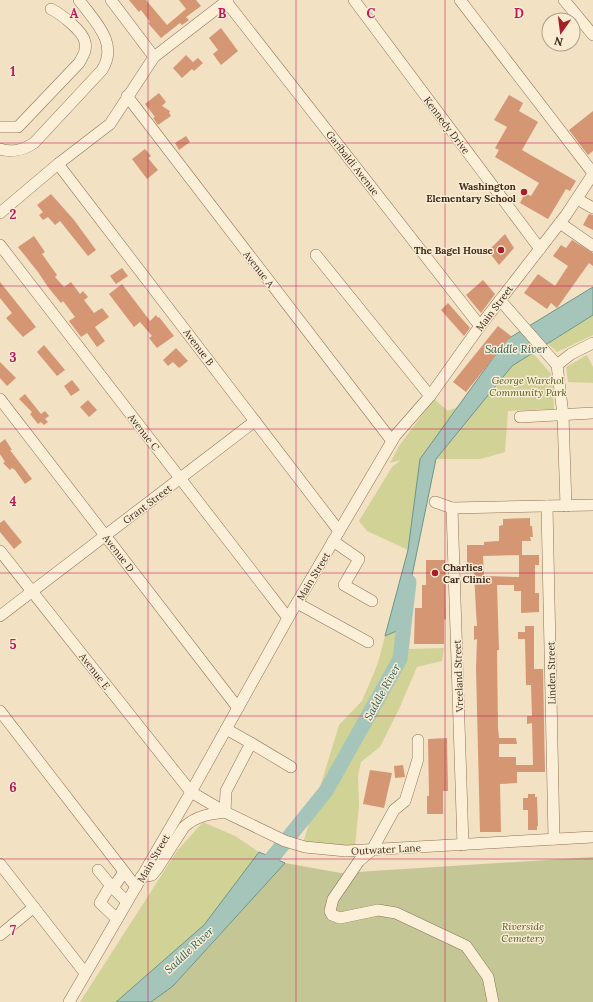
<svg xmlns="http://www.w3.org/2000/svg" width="593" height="1002" font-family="Lora,serif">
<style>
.green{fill:#d0d395}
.cemetery{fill:#c4c795}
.water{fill:#a5c5ba;stroke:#6b9588}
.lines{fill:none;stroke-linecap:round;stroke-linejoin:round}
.river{stroke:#a5c5ba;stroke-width:15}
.building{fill:#d59674}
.minor-casing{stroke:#907157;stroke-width:12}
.minor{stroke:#fcefd7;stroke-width:11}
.grid{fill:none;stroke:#c2185b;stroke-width:1;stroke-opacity:0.55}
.poi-dot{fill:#a6202a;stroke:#f9ecd3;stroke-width:1.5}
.labels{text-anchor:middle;stroke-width:3;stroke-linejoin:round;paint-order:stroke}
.street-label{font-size:10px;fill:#3e2b1d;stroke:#f9ecd3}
.poi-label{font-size:10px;font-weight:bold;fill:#3e2b1d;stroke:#f9ecd3;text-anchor:end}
.park-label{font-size:10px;font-style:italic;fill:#525d21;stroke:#f9ecd3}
.water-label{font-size:11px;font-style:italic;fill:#2a5f58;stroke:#f9ecd3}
.grid-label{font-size:13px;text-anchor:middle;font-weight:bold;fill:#c2185b;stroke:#f9ecd3;stroke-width:3;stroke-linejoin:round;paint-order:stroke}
</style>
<rect width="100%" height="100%" fill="#f3e1c3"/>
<!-- green -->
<g class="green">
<path d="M593,315V335L557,352L548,344Z"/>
<path d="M533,353L552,375L554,409L508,411L505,452L481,459H436L512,366Z"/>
<path d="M587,355L593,367V383L568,382L566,367Z"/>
<path d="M434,399L448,411L458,407L420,459L408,550L367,531L359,521L392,467L401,460L390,463L399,446Z"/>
<path d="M411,625L409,649L444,648L442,661L417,667L399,709L380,747L361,762L358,776L359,805L355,847L303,843L339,725L362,701L378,663L385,636Z"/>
<path d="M203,822L235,836L259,852L204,925L116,1002H80L177,851Z"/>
</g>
<!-- cemetery -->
<path class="cemetery" d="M593,857V1002H151L173,986L285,863L341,873Z"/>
<!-- water -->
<g class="water">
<path d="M593,287V315L512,366L436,459L401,629L385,636L408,550L420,459L506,340Z"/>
<path d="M259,852L285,863L173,986L151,1002H116L204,925Z"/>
</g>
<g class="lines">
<!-- river -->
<path class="river" d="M259,874L326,791L400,659L409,582"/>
</g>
<!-- building -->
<g class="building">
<path d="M129,0H146L167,25L186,9L179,0H196L201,6L186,17L189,20L182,25L180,23L161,38L148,23L150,22L141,10L139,12Z"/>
<path d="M221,28L238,51L221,65L213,54L218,50L209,38Z"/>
<path d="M186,55L193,62L198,58L203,63L194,71L192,69L182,78L173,68Z"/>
<path d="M159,93L166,102L162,106L170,111L169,113L171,116L158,125L153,118L155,117L145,104Z"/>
<path d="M509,95L523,103L519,111L538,122L522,150L576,181L570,191L566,189L548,219L520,203L525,193L531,196L539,183L495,157L499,150L495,148L507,127L494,120Z"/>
<path d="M593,111V151L588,155L569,130Z"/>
<path d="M186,136L190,142L179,150L175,143Z"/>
<path d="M145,149L151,156L148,158L158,170L147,179L132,159Z"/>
<path d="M51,194L74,220L96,250L88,256L60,221L55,225L48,217L43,220L39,215L43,212L37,205Z"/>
<path d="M589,214L593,215V230L583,225Z"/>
<path d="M505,234L514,248L499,265L488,251Z"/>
<path d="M34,236L45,252L42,254L57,275L55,277L64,287L71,282L80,294L83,291L88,297L84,300L94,313L102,308L109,317L95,327L105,341L97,347L87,333L81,337L69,321L75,317L63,301L61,303L48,287L38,272L18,247Z"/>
<path d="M572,240L593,253V266L589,263L557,308L551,303L547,309L524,293L538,274L555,286L568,266L553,256L561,245L566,248Z"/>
<path d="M122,268L128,276L116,284L110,276Z"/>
<path d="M483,280L495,294L481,313L466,295Z"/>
<path d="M0,282L36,327L23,337L6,318L12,313L0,298Z"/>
<path d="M122,284L150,321L156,315L158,318L159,317L174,336L157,348L149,338L152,336L140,322L134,327L109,294Z"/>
<path d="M448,303L470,328L464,336L441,310Z"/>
<path d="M498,326L511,336L466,392L453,382Z"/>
<path d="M44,345L65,370L57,376L37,352Z"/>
<path d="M176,348L188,361L179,368L173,362L168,366L163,360Z"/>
<path d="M0,362L16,378L7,386L0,378Z"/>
<path d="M72,380L80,390L71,396L64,386Z"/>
<path d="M25,394L41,414L45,411L49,416L45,419L48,422L44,425L41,422L38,424L30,414L32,412L19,399Z"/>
<path d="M88,400L97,410L89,417L80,407Z"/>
<path d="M5,439L12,450H10L32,479L25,484L15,470L12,468L10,470L3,463L5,462L0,454V443Z"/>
<path d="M530,518V526H532L533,537H530L531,541H522V555L483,556L484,576L519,577V555H539V565H535V593H539V612L521,613V591H514V585H497L499,650H497L498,728L499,738H516L517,744H499V757H516V765H533L532,723L527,724V716H532L531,685H526L525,639H518V632H525V626H534V669H543L545,772H517V783L500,784L501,832H480L476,668L477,639L474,640V626H477L476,611L474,572L467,573V545H484V542L499,541V526L503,525V519Z"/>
<path d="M4,520L22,542L14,549L0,532V523Z"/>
<path d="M426,560H445L446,619L444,620V644H414L415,608H422V585H426Z"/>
<path d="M447,738L448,791H443V814H427V796H429L428,739Z"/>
<path d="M403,765L405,777L395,778L394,766Z"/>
<path d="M370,770L392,773L384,808L363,804Z"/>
<path d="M528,794H535V797H537L538,826H537V830H528V810H523V798H528Z"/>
</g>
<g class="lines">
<defs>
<g id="minor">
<path d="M111,0L154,57"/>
<path d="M225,0L480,326"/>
<path d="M354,0L540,249"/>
<path d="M460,0L593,173"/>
<path d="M564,0L593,35"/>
<path d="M127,96L392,441"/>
<path d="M0,127H18L79,63C83,56 87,50 85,42C83,31 61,14 51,9"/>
<path d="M0,149C13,153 23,150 34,143L102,70C119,43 95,22 79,0"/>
<path d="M58,164L339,531"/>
<path d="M577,199L593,208"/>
<path d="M0,213L58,164L110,124L154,57L228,0"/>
<path d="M560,223L593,246"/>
<path d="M0,245L288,618"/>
<path d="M316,255L430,396"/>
<path d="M500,300L557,365L563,415L566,506"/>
<path d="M557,365L571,354L593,343"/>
<path d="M0,399L238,708"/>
<path d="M520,417L593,413"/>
<path d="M435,502L452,508L593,505"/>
<path d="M547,506L554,839"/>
<path d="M452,508L463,845"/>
<path d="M333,541L359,559L344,585L372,601"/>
<path d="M0,551L191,792L225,812L285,841L305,847L346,851L593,837"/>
<path d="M297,603L368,642"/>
<path d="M0,616L255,421"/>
<path d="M0,711L136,887"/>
<path d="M418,740V759L405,801L394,810L372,850L359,861L333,899L330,911L332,915L340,918L378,910L396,913L466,946L488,977L493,1002"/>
<path d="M251,743L291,767"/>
<path d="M225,812L226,791L251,743L226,729"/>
<path d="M0,864L85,973"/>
<path d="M98,870L113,888"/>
<path d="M124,872L113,888L127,902"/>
<path d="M141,877L152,875L157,869L184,827C196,816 209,814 225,812"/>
<path d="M110,886L100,903L117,919"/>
<path d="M0,935L34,907"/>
<path d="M69,1002L191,792L288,618L395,436L430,396L480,326L566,215L593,174"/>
</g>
</defs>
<!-- minor casing -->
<use href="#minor" class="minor-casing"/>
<!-- minor -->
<use href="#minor" class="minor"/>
</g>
<!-- grid -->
<path class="grid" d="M148,0V1002M296,0V1002M445,0V1002M0,143H593M0,286H593M0,429H593M0,573H593M0,716H593M0,859H593"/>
<!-- markers -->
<g class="poi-dot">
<circle cx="524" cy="192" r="4"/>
<circle cx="501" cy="250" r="4"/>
<circle cx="435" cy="573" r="4"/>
</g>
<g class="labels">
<!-- street labels -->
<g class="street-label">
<text transform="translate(447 125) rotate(53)" y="4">Kennedy Drive</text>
<text transform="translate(353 163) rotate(52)" y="4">Garibaldi Avenue</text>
<text transform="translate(259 269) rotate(52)" y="4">Avenue A</text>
<text transform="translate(494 308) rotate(-53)" y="4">Main Street</text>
<text transform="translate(199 347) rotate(53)" y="4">Avenue B</text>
<text transform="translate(144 432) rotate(52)" y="4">Avenue C</text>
<text transform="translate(147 504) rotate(-37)" y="4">Grant Street</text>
<text transform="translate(119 553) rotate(52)" y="4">Avenue D</text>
<text transform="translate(313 576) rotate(-59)" y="4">Main Street</text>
<text transform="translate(95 671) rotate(52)" y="4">Avenue E</text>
<text transform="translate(551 673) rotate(-91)" y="4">Linden Street</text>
<text transform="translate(458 676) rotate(-92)" y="4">Vreeland Street</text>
<text transform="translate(386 849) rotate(-3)" y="4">Outwater Lane</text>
<text transform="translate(153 858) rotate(-60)" y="4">Main Street</text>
</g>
<!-- poi labels -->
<g class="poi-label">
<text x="516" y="190">Washington<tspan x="516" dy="12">Elementary School</tspan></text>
<text x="493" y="254">The Bagel House</text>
<text x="443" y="571" text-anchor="start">Charlies<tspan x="443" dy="12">Car Clinic</tspan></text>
</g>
<!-- park labels -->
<g class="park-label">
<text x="528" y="384">George Warchol<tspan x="528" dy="12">Community Park</tspan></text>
<text x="523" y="930">Riverside<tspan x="523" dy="12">Cemetery</tspan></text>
</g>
<!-- water labels -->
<g class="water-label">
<text x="516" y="353">Saddle River</text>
<text transform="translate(382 692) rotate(-61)" y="4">Saddle River</text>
<text transform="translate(189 950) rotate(-43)" y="4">Saddle River</text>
</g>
</g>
<g class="grid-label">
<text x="74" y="18">A</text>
<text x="222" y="18">B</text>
<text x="371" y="18">C</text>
<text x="519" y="18">D</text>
<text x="13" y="76">1</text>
<text x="13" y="219">2</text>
<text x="13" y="362">3</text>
<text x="13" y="506">4</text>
<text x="13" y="649">5</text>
<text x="13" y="792">6</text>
<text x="13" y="935">7</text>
</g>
<!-- north arrow -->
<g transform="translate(561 32) rotate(194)"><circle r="19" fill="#f9ecd3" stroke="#ae9f8a"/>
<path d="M0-3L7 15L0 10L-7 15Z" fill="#a6202a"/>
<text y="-6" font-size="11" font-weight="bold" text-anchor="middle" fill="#3e2b1d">N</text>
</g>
</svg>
